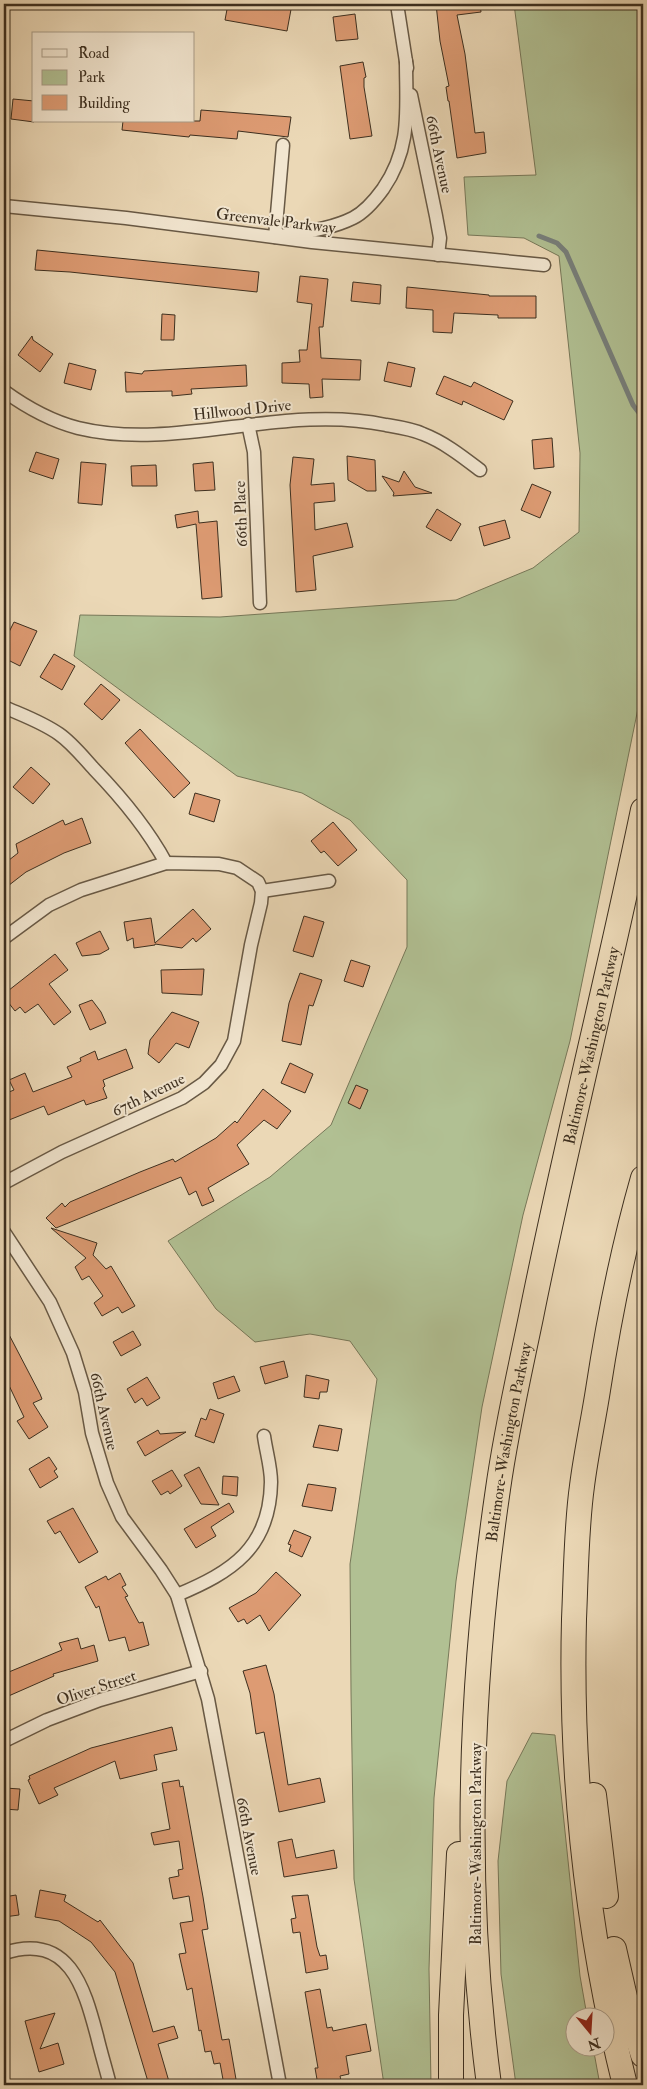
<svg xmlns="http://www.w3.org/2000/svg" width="647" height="2089" font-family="'IM FELL Double Pica',serif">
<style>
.green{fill:#b1c093;stroke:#777859}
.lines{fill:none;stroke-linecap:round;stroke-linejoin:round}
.stream{stroke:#78807c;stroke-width:5}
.building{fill:#dd9b73;stroke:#3d2f1f}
.street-casing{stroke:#685945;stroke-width:15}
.highway-casing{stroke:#3d2f1f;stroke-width:26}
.street{stroke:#f2e6d0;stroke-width:12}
.highway{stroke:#ebd8b6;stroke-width:24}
.labels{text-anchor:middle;stroke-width:4;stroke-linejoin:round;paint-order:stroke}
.street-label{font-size:16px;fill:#3d2f1f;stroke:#f2e6d0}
</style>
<rect width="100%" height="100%" fill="#ebd8b6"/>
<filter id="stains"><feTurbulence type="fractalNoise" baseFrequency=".004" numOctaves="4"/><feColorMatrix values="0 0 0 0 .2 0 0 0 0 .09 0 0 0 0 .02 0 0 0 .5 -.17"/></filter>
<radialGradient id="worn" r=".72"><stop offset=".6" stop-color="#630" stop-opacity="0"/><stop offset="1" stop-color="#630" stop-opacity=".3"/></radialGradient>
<!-- green -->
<g class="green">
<path d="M514,4H643V684L570,1041L523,1215L482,1407L456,1581L434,1798L429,1969L431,2085H384L354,1879L351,1692L350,1564L377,1379L350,1341L310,1334L255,1342L216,1309L168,1241L270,1177L331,1125L407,947V880L350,820L302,793L237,776L74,656L80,615L220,617L456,600L533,568L579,532L580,453L559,256L524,238L468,235L464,177L536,175Z"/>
<path d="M532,1733L555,1735L580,1976L587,2016H574V2046L593,2047L600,2085H516L501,1974L498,1861L507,1781Z"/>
</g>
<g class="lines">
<!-- stream -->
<path class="stream" d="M539,236L557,243L566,252L633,405L643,418"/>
</g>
<!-- building -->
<g class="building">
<path d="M228,4H292L287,31L225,20Z"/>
<path d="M436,4H480L481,12L457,15L465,54L475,133L484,132L486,153L457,158L449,101H448L446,87L449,86L440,41Z"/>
<path d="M355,14L358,39L336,41L333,17Z"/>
<path d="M363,62L366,77L364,78V87L372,136L350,139L340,66Z"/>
<path d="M13,99L34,101V122L11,119Z"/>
<path d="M201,110L291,117L288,137L238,131L237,139L190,135L189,137L122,130L123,121H200Z"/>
<path d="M37,250L259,272L257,292L70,272L35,270Z"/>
<path d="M300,276L328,279L323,327H319L321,358L361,360L360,380L322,379L323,397L310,398L309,384L282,383V363L300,362L299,350H307L312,304L297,302Z"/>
<path d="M353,282L381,285L380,304L351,301Z"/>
<path d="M407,287L489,295V296H536V318H498V315L454,313L452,333L433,332V310L406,308Z"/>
<path d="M162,314L175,315L174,340H161Z"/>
<path d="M32,336L33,340L53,354L40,372L18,355Z"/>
<path d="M388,362L415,368L411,387L384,381Z"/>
<path d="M69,363L96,370L91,390L64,383Z"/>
<path d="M246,365L247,386L191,389L192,394L172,396V391L126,392L125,372L142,374L144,371Z"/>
<path d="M444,376L471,387L474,382L513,401L504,420L463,401L462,405L436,394Z"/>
<path d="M552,438L554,467L534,469L532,440Z"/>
<path d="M36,452L59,459L53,479L29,471Z"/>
<path d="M347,456L375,460L376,491H367L348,480Z"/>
<path d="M293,457L314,459L311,485L334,483L335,501L314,503L315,530L347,523L353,547L313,556L316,590L296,592L290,485Z"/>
<path d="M81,462L106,464L102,505L78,503Z"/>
<path d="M213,462L215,490L195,491L193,464Z"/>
<path d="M156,465L157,486H132L131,466Z"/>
<path d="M404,471L415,487L432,493L393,496L394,493L382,476L399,482Z"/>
<path d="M532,484L551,492L540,518L521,510Z"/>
<path d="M437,509L461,524L451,541L426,527Z"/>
<path d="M198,511L199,523L217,521L222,597L202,599L196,524L177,528L175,515Z"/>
<path d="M505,520L510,538L484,546L479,527Z"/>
<path d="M14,622L37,631L20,666L4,658V642Z"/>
<path d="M54,654L75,666L62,690L40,677Z"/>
<path d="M101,684L120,700L102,720L84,704Z"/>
<path d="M140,729L190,783L174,798L125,743Z"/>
<path d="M31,767L50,784L33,804L13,787Z"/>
<path d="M195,793L220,800L214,822L189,814Z"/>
<path d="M82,818L91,843L64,853L26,872L4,889V864L18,853L16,844L63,820L65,825Z"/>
<path d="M333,822L357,850L338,866L324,851L321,853L311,841Z"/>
<path d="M193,909L211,929L196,942L193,938L182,948L155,944V945L134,948L133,938L127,941L124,922L151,918L155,943Z"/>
<path d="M304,916L324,922L313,957L293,951Z"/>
<path d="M100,931L109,949L100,954L82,956L76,943Z"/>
<path d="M55,954L68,970L49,984L71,1012L54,1025L38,1004L25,1013L20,1007L15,1011L4,997V994Z"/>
<path d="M351,960L370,966L363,987L344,981Z"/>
<path d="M204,969L202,995L162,993L161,970Z"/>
<path d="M300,973L322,980L313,1006L309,1005L301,1045L282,1041L289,1003Z"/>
<path d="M92,1000L101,1012L106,1023L90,1030L79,1005Z"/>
<path d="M172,1012L199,1022L189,1048L176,1043L159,1063L148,1054L150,1040Z"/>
<path d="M126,1049L133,1068L103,1080L105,1086L103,1088L107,1098L86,1105L84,1100L48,1115L44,1106L9,1120L4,1106V1094L14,1090L9,1080L25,1073L33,1092L72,1077L67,1067L81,1061L80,1058L95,1051L98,1060Z"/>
<path d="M290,1063L313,1074L305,1093L281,1083Z"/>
<path d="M356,1085L368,1090L360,1109L348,1103Z"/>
<path d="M263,1089L291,1111L277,1129L264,1120L237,1145L249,1164L208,1188L214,1201L202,1206L196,1191L189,1195L181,1177L56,1228L46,1218L62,1203L65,1207L70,1202L140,1172L173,1159L175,1162L216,1138L235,1121L237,1123Z"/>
<path d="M51,1228L97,1243L93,1255L106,1269L111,1266L135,1306L122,1313L118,1307L102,1316L94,1303L103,1296L89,1276L82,1280L75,1267L86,1258Z"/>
<path d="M4,1325L40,1394L42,1399L33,1403L48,1427L29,1439L17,1421L24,1417L4,1375Z"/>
<path d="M133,1331L141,1345L121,1356L113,1342Z"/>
<path d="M284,1361L288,1377L265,1384L260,1367Z"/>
<path d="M306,1375L329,1380L327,1392H320L319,1399L304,1397Z"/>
<path d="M234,1376L240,1391L218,1399L213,1383Z"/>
<path d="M147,1377L160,1398L147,1406L142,1398L135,1403L127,1389Z"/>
<path d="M210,1409L224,1414L214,1443L195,1436L201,1418L206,1420Z"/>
<path d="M319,1425L342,1429L338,1451L313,1447Z"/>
<path d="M158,1430L160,1434L186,1432L145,1456L137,1442Z"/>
<path d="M49,1457L57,1469L54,1471L58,1477L40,1488L29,1469Z"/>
<path d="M199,1467L219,1505L201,1504L184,1475Z"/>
<path d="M172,1470L182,1486L170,1494L168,1491L161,1495L152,1481Z"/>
<path d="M223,1476L238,1477L237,1496L222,1494Z"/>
<path d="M308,1484L336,1488L332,1511L302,1506Z"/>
<path d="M229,1503L234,1512L211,1527L216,1536L196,1548L184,1529Z"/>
<path d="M73,1508L98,1552L79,1563L60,1531L55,1534L47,1521Z"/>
<path d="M294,1530L311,1537L302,1557L289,1551L291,1545L288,1544Z"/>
<path d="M276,1572L301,1595L269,1631L260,1615L247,1624L244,1619L238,1622L229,1608L256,1593Z"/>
<path d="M120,1573L126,1585L122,1587L128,1596L125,1597L139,1623L143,1622L149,1645L129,1651L125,1637L109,1641L99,1606L96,1608L85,1587L106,1576L108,1580Z"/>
<path d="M78,1638L81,1649L94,1645L98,1661L53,1674L54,1676L4,1698V1674L62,1650L59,1643Z"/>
<path d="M266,1665L274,1694L288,1785L320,1778L325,1802L279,1812L264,1732L256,1734L250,1693L243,1671Z"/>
<path d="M172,1727L177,1750L154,1755L157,1770L120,1779L115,1761L54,1788L58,1795L39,1804L28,1780L30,1779L29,1776L91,1748Z"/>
<path d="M179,1780L180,1787L183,1786L203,1897L208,1929L202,1930L222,2040L229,2039L237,2085H224L220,2063L214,2064L211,2051L205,2052L201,2030L199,2031L192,1988L187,1990L179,1954L186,1953L180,1923L193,1921L189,1896L173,1899L169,1878L179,1876L178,1870L183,1869L179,1841L154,1845L151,1833L170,1829L162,1783Z"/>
<path d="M5,1788L20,1789L18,1810L4,1809Z"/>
<path d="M292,1839L296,1858L334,1850L337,1868L284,1877L278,1842Z"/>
<path d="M40,1890L66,1895L64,1901L98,1922L100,1920L133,1963L153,2032L174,2026L178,2038L158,2044L170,2085H149L115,1972L91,1942L59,1921L35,1917Z"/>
<path d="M16,1895L19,1915L4,1917V1897Z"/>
<path d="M308,1895L317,1947L320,1956L326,1955L328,1969L306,1973L300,1932L293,1933L291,1919L296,1918L292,1896Z"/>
<path d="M320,1989L327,2028L332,2027L333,2031L366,2024L371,2051L346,2056L349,2074L340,2076L342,2085H318L315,2068H318L305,1992Z"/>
<path d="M55,2013L40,2049L58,2043L64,2064L39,2072L25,2021Z"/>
</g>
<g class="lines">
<defs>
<g id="street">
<path d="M397,4L407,68"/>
<path d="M411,95L436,216L440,238L438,255"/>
<path d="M283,145L275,237C301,232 329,230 353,218C365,212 375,200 383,189C412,147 406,109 406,61"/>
<path d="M4,206L126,218L312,242L544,265"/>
<path d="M4,391C26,407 51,421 78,428C177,452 283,403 386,425C398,427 412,429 423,434C444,442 463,457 480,470"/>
<path d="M248,424L254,452L260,603"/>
<path d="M4,707C22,715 42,722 59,734C72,743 83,757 94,769C122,798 147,828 166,863"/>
<path d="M262,891L329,881"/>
<path d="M4,938L49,905L81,890L166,863L219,864L237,868L258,882L262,891L261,903L251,945L234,1041L221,1065L204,1083L182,1098L62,1152L4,1183"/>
<path d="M4,1232L50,1302L73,1353L85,1392L92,1433L107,1483L122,1517L161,1570L177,1595L208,1699L280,2085"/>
<path d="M177,1595C232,1572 270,1548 271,1482C271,1467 266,1451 264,1436"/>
<path d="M4,1741L47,1720L100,1700L201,1671"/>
<path d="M4,1953C69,1932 84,1987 97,2036C101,2053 106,2069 110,2085"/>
</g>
<g id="highway">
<path d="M594,1795L606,1896"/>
<path d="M614,1949L627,2006L643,2055"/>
<path d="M451,2085V2015L459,1854"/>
<path id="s1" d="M489,2085C463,1887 469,1687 498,1489C506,1431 519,1375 531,1317C565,1147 608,979 643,810"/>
<path d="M625,2085C587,1933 570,1776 574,1619C576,1575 576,1529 582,1486C586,1454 593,1422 598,1390C609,1318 623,1248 643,1178"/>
</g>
</defs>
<!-- street casing -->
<use href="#street" class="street-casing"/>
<!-- highway casing -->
<use href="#highway" class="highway-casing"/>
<!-- street -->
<use href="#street" class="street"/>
<!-- highway -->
<use href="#highway" class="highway"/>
</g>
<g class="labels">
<!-- street labels -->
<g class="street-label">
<text transform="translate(440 154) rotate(78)" y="6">66th Avenue</text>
<text transform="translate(276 220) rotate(7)" y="6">Greenvale Parkway</text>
<text transform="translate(242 409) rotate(-6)" y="6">Hillwood Drive</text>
<text transform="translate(240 514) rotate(-92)" y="6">66th Place</text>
<text dy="6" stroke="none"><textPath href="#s1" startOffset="1051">Baltimore-Washington Parkway</textPath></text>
<text transform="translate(148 1094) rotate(-26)" y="6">67th Avenue</text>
<text transform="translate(105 1411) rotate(77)" y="6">66th Avenue</text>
<text dy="6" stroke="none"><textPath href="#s1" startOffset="646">Baltimore-Washington Parkway</textPath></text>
<text transform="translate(96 1687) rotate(-18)" y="6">Oliver Street</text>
<text transform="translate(250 1836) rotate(79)" y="6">66th Avenue</text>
<text transform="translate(475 1844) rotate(-90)" y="6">Baltimore-Washington Parkway</text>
</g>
</g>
<!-- margin -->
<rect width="647" height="2089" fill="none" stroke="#ebd8b6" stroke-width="20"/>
<rect x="5" y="5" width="637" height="2079" fill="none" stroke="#3d2f1f" stroke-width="2.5"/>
<rect x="10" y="10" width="627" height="2069" fill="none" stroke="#3d2f1f"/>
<!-- legend -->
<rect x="32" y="32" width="162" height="90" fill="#f2e6d0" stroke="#aa9d89"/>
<rect x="42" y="49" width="25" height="8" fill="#f2e6d0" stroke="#aa9d89"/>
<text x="78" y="58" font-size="15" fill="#3d2f1f">Road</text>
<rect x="42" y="70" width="25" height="15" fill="#b1c093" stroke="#aa9d89"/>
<text x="78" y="82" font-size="15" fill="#3d2f1f">Park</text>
<rect x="42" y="95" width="25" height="15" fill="#dd9b73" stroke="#aa9d89"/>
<text x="78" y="108" font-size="15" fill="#3d2f1f">Building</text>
<!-- north arrow -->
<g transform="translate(590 2032) rotate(162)"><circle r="24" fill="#f2e6d0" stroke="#aa9d89"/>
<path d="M0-4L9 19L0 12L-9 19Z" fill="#8f2418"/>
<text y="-8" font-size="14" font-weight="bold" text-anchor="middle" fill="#3d2f1f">N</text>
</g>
<rect width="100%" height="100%" filter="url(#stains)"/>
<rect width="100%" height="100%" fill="url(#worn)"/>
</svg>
